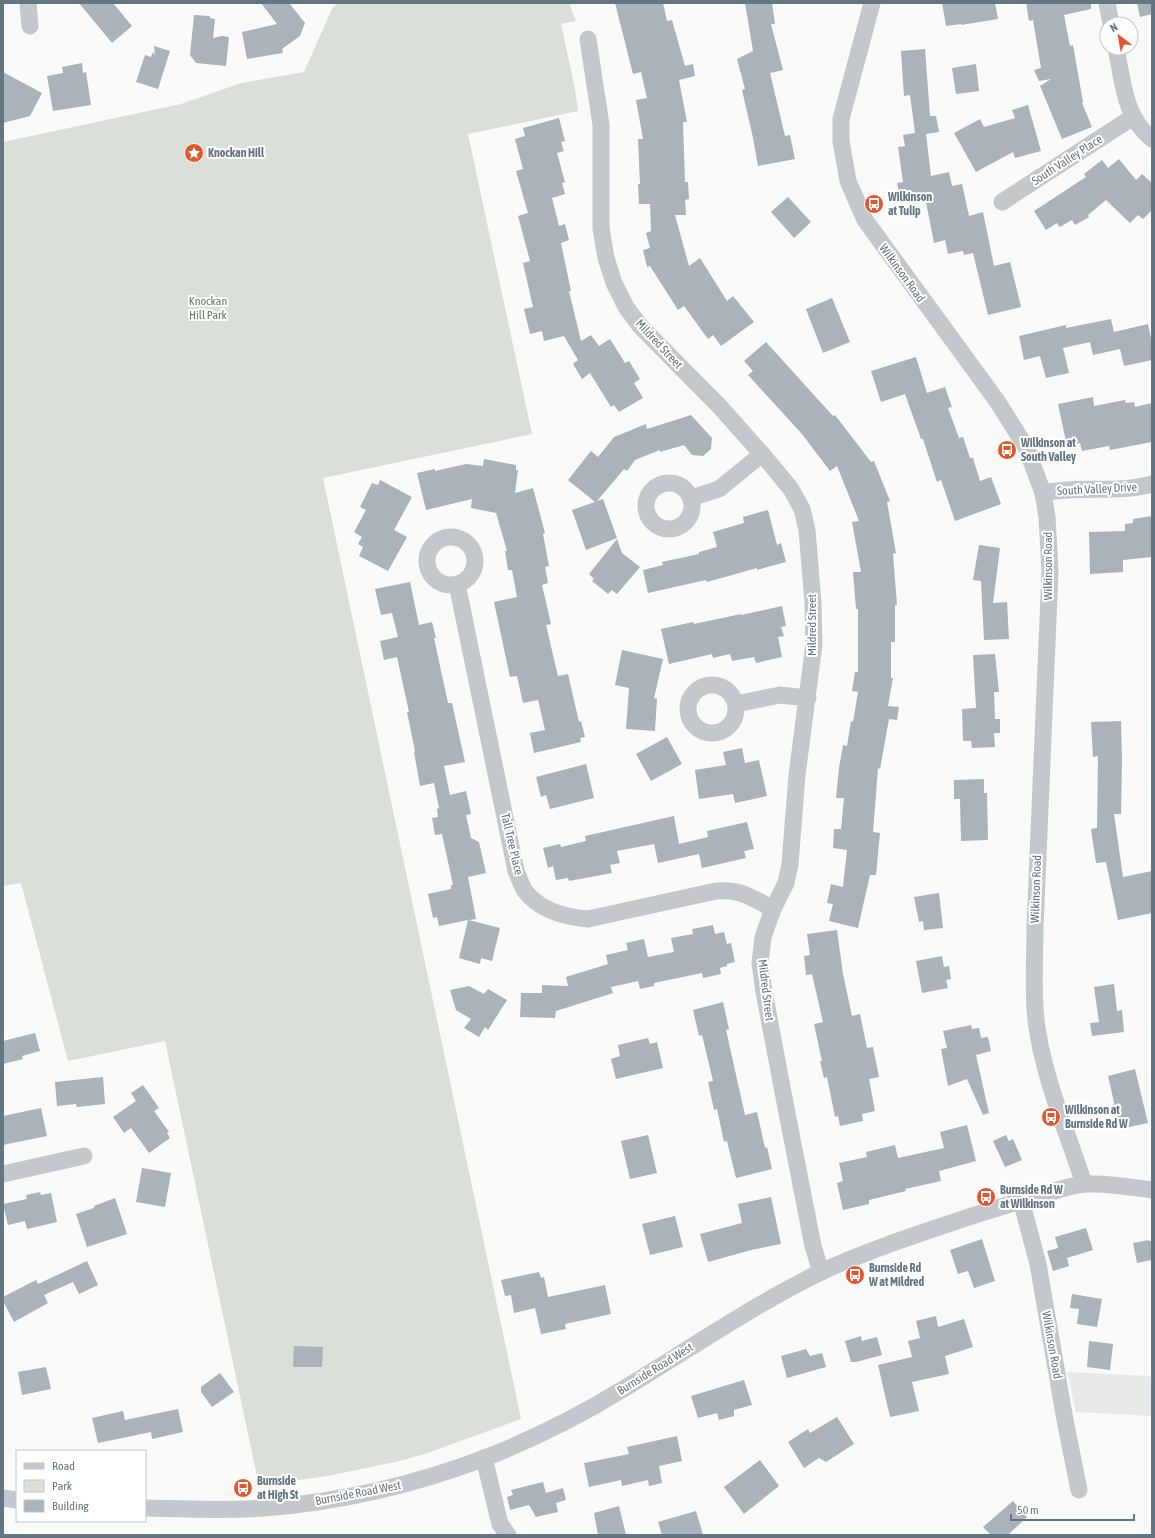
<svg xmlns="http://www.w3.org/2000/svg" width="1155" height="1538" font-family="'Asap Condensed',sans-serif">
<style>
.built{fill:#e8e9e9}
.green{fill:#dadfd7}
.building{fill:#aab3b9}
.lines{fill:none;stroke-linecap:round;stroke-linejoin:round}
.minor{stroke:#c3c8cc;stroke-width:17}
.labels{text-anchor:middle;stroke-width:4;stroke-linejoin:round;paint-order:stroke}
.poi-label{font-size:12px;font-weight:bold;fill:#657683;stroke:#fff;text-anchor:start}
.street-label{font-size:12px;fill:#657683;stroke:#fff}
.park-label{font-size:12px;fill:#687a64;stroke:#fff}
</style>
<rect width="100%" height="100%" fill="#fafaf8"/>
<!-- built -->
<path class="built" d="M1067,1372L1150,1376L1152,1384V1416L1076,1412Z"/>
<!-- green -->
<path class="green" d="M337,3H569L576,21L561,24L575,89L578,111L468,134L532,434L323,478L521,1419L425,1454L395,1462L328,1476L283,1482L258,1481L165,1041L68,1061L21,883L3,886V142L181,104L241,83L304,72L332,9Z"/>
<!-- building -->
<g class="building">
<path d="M79,3H113L132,26L112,43Z"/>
<path d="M261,3H289L305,23L300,36L282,49L283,53L247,59L242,32L277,24Z"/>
<path d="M615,3H663L667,21L672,20L685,66L693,64L695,76L679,80L687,122H683L685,182H688L689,199L685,200L686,215H675L689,266L700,258L727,301L733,296L754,322L721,346L713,335L708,339L684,306L678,310L650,266L647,267L643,250L650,248L646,233L651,231L650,204H639L638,184H640L638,139H643L636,100L647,98L641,72L633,74Z"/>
<path d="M745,3H772L775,24H771L783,70L770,73L785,136L790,135L795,159L758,166L753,138L742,90L745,89L737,59L753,51Z"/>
<path d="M942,3H995L998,19L961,25V24L946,26Z"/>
<path d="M1026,3H1091V9L1064,15L1070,46L1073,45L1083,102L1082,103L1092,127L1062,139L1040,86L1051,79L1039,81L1034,70L1041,68L1033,20L1029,21Z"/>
<path d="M1137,3H1152V14L1140,17Z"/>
<path d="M194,15L210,16V18L215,19L213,38L222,36L229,37L226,66L196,63L190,55Z"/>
<path d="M154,46L170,51L158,89L136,82L145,55L151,57L153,52L155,55Z"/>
<path d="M925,49L930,116H936L939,132L926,134L931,176L949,172L952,186L962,184L969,216L983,212L994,266L1010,262L1021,307L988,315L973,253L964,255L963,251L948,254L945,240L934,243L925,197L901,202L897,183L903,182L898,147L905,146L903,135L915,133L910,95L904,96L901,51Z"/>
<path d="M82,63L83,73L86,72L91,105L53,111L47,76L63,73L62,67Z"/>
<path d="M976,64L979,91L956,94L952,68Z"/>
<path d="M3,72L42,93L30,116L3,123Z"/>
<path d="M1028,105L1041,151L1015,158L1013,152L976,172L954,133L980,119L984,127L1015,118L1012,110Z"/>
<path d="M559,118L565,141L561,142L564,151L557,153L565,182L562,183L565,194L552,198L559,226L565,224L569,240L561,243L571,291H569L581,341L591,335L599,346L610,339L625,363L629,361L640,379L634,383L643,398L619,412L614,405L611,407L590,373L582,379L573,364L578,360L564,336L544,341L542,331L530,334L524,309L533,307L523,263L530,261L518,216L528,213L516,171L523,169L515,139L525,136L523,128Z"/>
<path d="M1119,159L1136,180L1142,174L1152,183V210L1143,219L1138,215L1130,223L1106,200L1088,215L1089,217L1075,225L1072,220L1060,227L1057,223L1046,230L1034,211L1086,177L1084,174L1102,160L1108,168Z"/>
<path d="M788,197L811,222L794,238L771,212Z"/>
<path d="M832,298L850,342L823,353L806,309Z"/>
<path d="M1111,319L1114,332L1148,324L1152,343V360L1124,366L1120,349L1093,355L1090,342L1063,348L1069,373L1046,378L1040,356L1024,360L1019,336L1066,325V328Z"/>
<path d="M766,342L833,416L835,415L871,462L874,461L890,501L887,502L896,553L893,554L897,605H895V642H891V678H893L888,706L899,707L897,720L889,719L880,769L878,768L873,832L880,833L876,875H870L858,928L829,921L833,904L827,903L831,884L843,887L847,850L833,848L834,829H841L844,798H836L839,768L843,745L847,746L851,721L853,722L858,692L852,691L855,672H858V609H856L853,572H861L852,522L859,521L837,466L830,471L802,434L748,375L753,371L744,361Z"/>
<path d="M916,357L927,393L945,387L952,407L948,408L959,438L963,437L970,458H973L980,481L991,477L1001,504L955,521L941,480L937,482L923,439H921L905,394L881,402L871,371Z"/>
<path d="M1093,397L1094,406L1125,400L1126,403L1134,402L1135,407L1152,403V442L1110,450L1109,446L1082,451L1080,443L1067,446L1058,404Z"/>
<path d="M691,415L712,438L711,449L703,456L692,455L684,445L660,452V450L635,460L627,471L624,469L597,501L603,499L617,538L586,550L572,510L595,502L568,480L591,451L598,457L614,437L646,424L647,429Z"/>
<path d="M484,459L516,465V470H518L515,493L533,488L545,533L543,534L549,566L545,567L548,583L542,585L551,624L546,625L558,676L568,674L579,722L581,721L585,737L580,738L581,742L534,753L530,733L545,730L538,700L523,703L517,676L510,677L494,602L517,597L512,570H508L505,551H507L496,513L471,508L472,499L426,510L417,473L435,469V471L466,464L483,466Z"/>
<path d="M380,480L412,497L394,530L407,537L388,571L359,556L363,547L358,544L362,537L354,532L366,510L360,507L372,483L378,485Z"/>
<path d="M768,510L777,545L781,543L786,562L757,570V568L707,582L706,580L648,593L643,570L663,565L662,562L699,554V552L717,547L713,532L744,523L743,517Z"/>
<path d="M1152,516V557L1123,560V572L1090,574L1089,532L1125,531V524L1133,523V519Z"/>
<path d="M617,539L622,553L640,567L617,594L612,590L608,594L592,581L594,579L589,574Z"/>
<path d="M979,545L1000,548L993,603L1007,602L1009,639L984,640L981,581L973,580Z"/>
<path d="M410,582L419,625L432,622L436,638H434L448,703H452L465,762L444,766L450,795L466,791L471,814L466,815L471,838L479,842L486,873L468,877L476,919L469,920L500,928L492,961L481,958L480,964L459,958L468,920L439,926L437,917L433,918L428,894L451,889V885H453L442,834L435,835L432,818L438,817L437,809L439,808L434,783L420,786L414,752L415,751L407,712H409L397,657L384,660L380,641L398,637L392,613L381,615L375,589Z"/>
<path d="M782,606L786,626L781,627L784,636L778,637L782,657L756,663L754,657L732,661L730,654L713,658L712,654L669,664L661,629L693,622L694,624L741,614V615Z"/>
<path d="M622,650L663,659L654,698L657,699L655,731L626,729L629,688L615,685Z"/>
<path d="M995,654L999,692H994L995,719H1000V733H994L995,747L972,748L971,741H963L962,709L976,708L973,655Z"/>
<path d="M1121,721L1122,760L1121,814H1114L1123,877L1152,871V913L1118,920L1106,862L1096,863L1091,829L1097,828L1098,756L1093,757L1091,722Z"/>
<path d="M667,737L682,764L651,781L636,754Z"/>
<path d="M742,748L745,763L759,760L767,796L735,803L733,794L699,799L695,770L726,765L723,752Z"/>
<path d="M586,764L594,798L550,809L546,795L541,797L536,777Z"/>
<path d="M984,779V793H987L988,840L961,841L960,799H954V780Z"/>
<path d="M674,816L679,844L708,837L707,831L747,822L754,849L744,851L746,858L702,868L699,854L658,863L654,844L617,851L620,863L610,865L612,873L569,881L568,878L556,880L553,866L548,868L543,848L560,844L561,847L586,841L585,836Z"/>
<path d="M939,893L943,928L924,930L923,921L919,922L914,897Z"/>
<path d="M713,925L715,934L724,932L727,944L731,943L735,962L727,964V966L720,968L721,974L703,978L702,973L654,983V986L640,989L638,981L611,987L613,993L556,1011L555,1018L520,1017L521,993H542V985L568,986L566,977L608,964L606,955L628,950L626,943L644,939L648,957L674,952L671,938L693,934L692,929Z"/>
<path d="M837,930L843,974L852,1016L860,1014L867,1048L873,1047L879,1077L869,1079L875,1111L862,1114L863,1121L840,1126L838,1116L835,1117L827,1077L824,1078L820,1061H822L814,1024L823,1022L812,974L806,975L804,956L810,955L807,934Z"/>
<path d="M942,956L944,967L949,966L951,979L946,980L948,988L922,993L916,961Z"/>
<path d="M1114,984L1117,1011L1122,1010L1124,1032L1092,1036L1090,1023L1099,1022L1094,987Z"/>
<path d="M469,986L484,994L488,989L507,1000L488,1030L485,1027L479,1037L464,1028L471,1019L456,1010L450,990Z"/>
<path d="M723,1002L729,1029L726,1030L745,1115L757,1112L765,1148L767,1147L772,1169L736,1178L727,1141L724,1142L717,1109L714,1110L708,1082L713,1081L702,1035L699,1036L693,1010Z"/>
<path d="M971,1025L972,1029L979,1028L981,1038L988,1037L991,1051L976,1055L989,1113L983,1115L967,1079L948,1086L941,1049L947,1048L943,1031Z"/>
<path d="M35,1033L40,1051L22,1056L23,1059L3,1064V1041Z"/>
<path d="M648,1038L650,1044L657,1042L663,1068L616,1079L611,1059L620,1056L618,1045Z"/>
<path d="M1135,1069L1148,1123L1120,1129L1108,1076Z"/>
<path d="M103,1077L105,1104L77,1107L76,1104L57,1106L55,1082Z"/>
<path d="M143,1085L159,1108L154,1111L169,1132L167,1133L170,1138L149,1153L131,1128L124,1133L113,1117L136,1101L131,1093Z"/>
<path d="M41,1108L47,1136L3,1145V1116Z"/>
<path d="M967,1125L976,1161L939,1171L941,1181L905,1189L906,1191L869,1200V1204L843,1210L837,1183L843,1181L839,1163L867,1157L866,1152L895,1145L898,1158L944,1148L940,1132Z"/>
<path d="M648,1135L657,1173L630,1179L621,1141Z"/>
<path d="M1006,1135L1009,1141L1013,1139L1022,1160L1005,1167L993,1141Z"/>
<path d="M142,1168L171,1173L165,1207L136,1202Z"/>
<path d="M40,1192L41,1195L51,1193L57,1222L27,1229L25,1221L8,1225L3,1204L27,1199L26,1195Z"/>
<path d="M771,1197L781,1244L751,1250L708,1262L700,1234L742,1223L738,1204Z"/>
<path d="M115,1198L127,1234L87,1247L76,1214L94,1208V1206Z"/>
<path d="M675,1216L683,1247L650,1255L642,1224Z"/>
<path d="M1086,1228L1093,1250L1067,1258L1069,1266L1053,1271L1047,1251L1058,1248L1055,1237Z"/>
<path d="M982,1239L995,1281L974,1288L968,1271L958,1274L950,1250Z"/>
<path d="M1149,1240V1241H1152V1260L1137,1263L1133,1243Z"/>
<path d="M87,1261L98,1285L79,1294L73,1282L44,1295L48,1303L14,1322L3,1301V1297L36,1280L38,1284Z"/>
<path d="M539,1272L541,1278L544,1277L548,1297L605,1285L611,1314L565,1324L566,1329L541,1334L535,1308L514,1313L511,1295L505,1296L501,1280Z"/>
<path d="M1072,1294L1102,1299L1097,1327L1077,1324L1079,1309L1070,1308Z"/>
<path d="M936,1316L938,1327L964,1319L973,1347L945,1356L949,1374L912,1382L919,1411L890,1417L878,1365L912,1357L908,1341L920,1338L916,1321Z"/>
<path d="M861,1336L862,1341L877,1337L882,1355L856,1362H851L845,1341Z"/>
<path d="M1089,1341L1113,1344L1110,1370L1087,1367Z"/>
<path d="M294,1346L323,1347L322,1367H293Z"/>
<path d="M806,1349L810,1356L822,1353L826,1367L787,1378L781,1356Z"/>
<path d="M46,1367L51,1389L22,1395L18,1372Z"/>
<path d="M220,1373L234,1392L212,1407L201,1392V1387Z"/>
<path d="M744,1380L752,1405L734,1410V1416L719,1420L717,1413L698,1418L691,1396Z"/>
<path d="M178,1409L183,1432L152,1439L151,1432L98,1443L92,1418L123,1411L125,1420Z"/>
<path d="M837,1417L854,1444L826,1462L819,1458L804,1468L788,1442L808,1429L810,1433Z"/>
<path d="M677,1436L682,1461L659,1466L662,1483L649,1486L648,1480L622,1486L621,1480L589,1487L584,1463L629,1454L627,1447Z"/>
<path d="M760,1460L779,1486L744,1514L724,1487Z"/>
<path d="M543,1482L546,1493L563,1488L566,1500L556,1503L558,1512L536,1517L529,1505L510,1510L507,1497L513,1495L511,1490Z"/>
<path d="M1013,1501L1027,1517L1008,1535H991L983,1527Z"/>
<path d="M619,1506L626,1535H598L594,1513Z"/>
<path d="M696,1511L703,1535H662L658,1522Z"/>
</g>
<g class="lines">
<!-- minor -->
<g class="minor">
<path d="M28,3L30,26"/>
<path d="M872,3L841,119V141L848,181L865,220L997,401L1026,447L1043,493L1047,517L1050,571L1035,927C1035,961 1032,1001 1038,1034C1047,1086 1068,1134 1084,1184"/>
<path d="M1107,3L1111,24"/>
<path d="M588,39L601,125V228L606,258L614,283L626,307L640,326L721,408L762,454L791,489L802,509L807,530L813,603L814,644L797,775L790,864L786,883L773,909L763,937L760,963L764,992L786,1108L813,1246L821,1272"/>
<path d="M1116,48C1123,81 1124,117 1152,139"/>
<path d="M1002,202L1133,117"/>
<circle cx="669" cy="506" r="23"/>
<path d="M1043,493C1079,485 1116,494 1152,484"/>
<path d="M691,498L719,489L762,454"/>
<circle cx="451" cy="561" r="24"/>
<path d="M457,584L516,871C519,877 521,885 525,891C540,911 565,917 588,919L716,891C742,889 752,898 773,909"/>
<circle cx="712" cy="709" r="24"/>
<path d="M736,704L780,695L808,698"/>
<path d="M3,1174L84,1156"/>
<path d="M1021,1200L1038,1264L1065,1420L1079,1490"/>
<path d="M484,1458L500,1524L508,1535"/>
<path d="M3,1498L17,1500"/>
<path d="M145,1508C185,1509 224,1511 264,1508C340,1502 414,1485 485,1458C533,1439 581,1415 625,1388C690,1349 753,1305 821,1272C866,1251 915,1235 963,1219C990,1210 1018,1202 1045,1194C1058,1190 1074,1184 1087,1184C1109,1183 1131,1187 1152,1190"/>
</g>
</g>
<!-- icons -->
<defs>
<symbol id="sight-disc" viewBox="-11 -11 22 22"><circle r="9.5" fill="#e4572e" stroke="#fff"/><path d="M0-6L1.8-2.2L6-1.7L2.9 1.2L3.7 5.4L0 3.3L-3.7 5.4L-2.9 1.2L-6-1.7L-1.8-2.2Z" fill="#fff"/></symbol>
<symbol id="bus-disc" viewBox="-11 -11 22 22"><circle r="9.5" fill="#e4572e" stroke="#fff"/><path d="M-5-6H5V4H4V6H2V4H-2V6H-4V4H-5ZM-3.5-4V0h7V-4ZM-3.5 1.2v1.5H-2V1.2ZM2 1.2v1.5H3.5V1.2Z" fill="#fff"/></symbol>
</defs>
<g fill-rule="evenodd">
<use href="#sight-disc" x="183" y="142" width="22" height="22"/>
<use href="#bus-disc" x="863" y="193" width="22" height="22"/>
<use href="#bus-disc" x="996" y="439" width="22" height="22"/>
<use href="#bus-disc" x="1040" y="1106" width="22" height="22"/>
<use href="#bus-disc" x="975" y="1186" width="22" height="22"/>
<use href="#bus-disc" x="844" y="1264" width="22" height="22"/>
<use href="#bus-disc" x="232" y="1477" width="22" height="22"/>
</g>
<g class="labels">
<!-- poi labels -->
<g class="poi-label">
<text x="208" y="157">Knockan Hill</text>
<text x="888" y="201">Wilkinson<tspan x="888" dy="14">at Tulip</tspan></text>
<text x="1021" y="447">Wilkinson at<tspan x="1021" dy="14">South Valley</tspan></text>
<text x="1065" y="1114">Wilkinson at<tspan x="1065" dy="14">Burnside Rd W</tspan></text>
<text x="1000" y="1194">Burnside Rd W<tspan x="1000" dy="14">at Wilkinson</tspan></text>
<text x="869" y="1272">Burnside Rd<tspan x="869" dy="14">W at Mildred</tspan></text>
<text x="257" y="1485">Burnside<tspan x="257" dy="14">at High St</tspan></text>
</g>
<!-- street labels -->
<g class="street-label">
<text transform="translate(1067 160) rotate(-33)" y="4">South Valley Place</text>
<text transform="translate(902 273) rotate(54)" y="4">Wilkinson Road</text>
<text transform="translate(659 344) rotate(47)" y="4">Mildred Street</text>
<text transform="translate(1097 489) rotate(-3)" y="4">South Valley Drive</text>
<text transform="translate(1048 566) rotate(-90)" y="4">Wilkinson Road</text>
<text transform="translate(812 625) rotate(-90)" y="4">Mildred Street</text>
<text transform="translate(512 844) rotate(77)" y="4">Tall Tree Place</text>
<text transform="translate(1036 889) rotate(-88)" y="4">Wilkinson Road</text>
<text transform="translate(766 990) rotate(83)" y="4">Mildred Street</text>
<text transform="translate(1052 1345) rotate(80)" y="4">Wilkinson Road</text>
<text transform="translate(655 1369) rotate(-32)" y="4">Burnside Road West</text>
<text transform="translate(358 1493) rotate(-11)" y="4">Burnside Road West</text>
</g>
<!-- park labels -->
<g class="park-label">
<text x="208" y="305">Knockan<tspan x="208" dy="14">Hill Park</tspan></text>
</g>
</g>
<!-- border -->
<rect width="1155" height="1538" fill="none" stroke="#657683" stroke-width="8"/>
<!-- legend -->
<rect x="16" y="1450" width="130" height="72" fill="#ffffff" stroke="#c1c8cd"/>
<rect x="24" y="1463" width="20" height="6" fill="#c3c8cc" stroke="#c1c8cd"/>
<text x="52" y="1470" font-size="12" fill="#657683">Road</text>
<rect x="24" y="1480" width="20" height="12" fill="#dadfd7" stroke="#c1c8cd"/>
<text x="52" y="1490" font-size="12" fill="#657683">Park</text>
<rect x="24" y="1500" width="20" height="12" fill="#aab3b9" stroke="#c1c8cd"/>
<text x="52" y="1510" font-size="12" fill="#657683">Building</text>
<!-- north arrow -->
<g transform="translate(1119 36) rotate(329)"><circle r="19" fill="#ffffff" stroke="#c1c8cd"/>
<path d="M0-3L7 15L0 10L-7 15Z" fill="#e4572e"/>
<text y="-6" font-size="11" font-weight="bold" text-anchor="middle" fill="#657683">N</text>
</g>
<!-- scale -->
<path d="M1011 1514v6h123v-6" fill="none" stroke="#657683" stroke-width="2"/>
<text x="1017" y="1514" font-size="12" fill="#657683" stroke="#ffffff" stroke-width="3" paint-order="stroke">50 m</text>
</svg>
